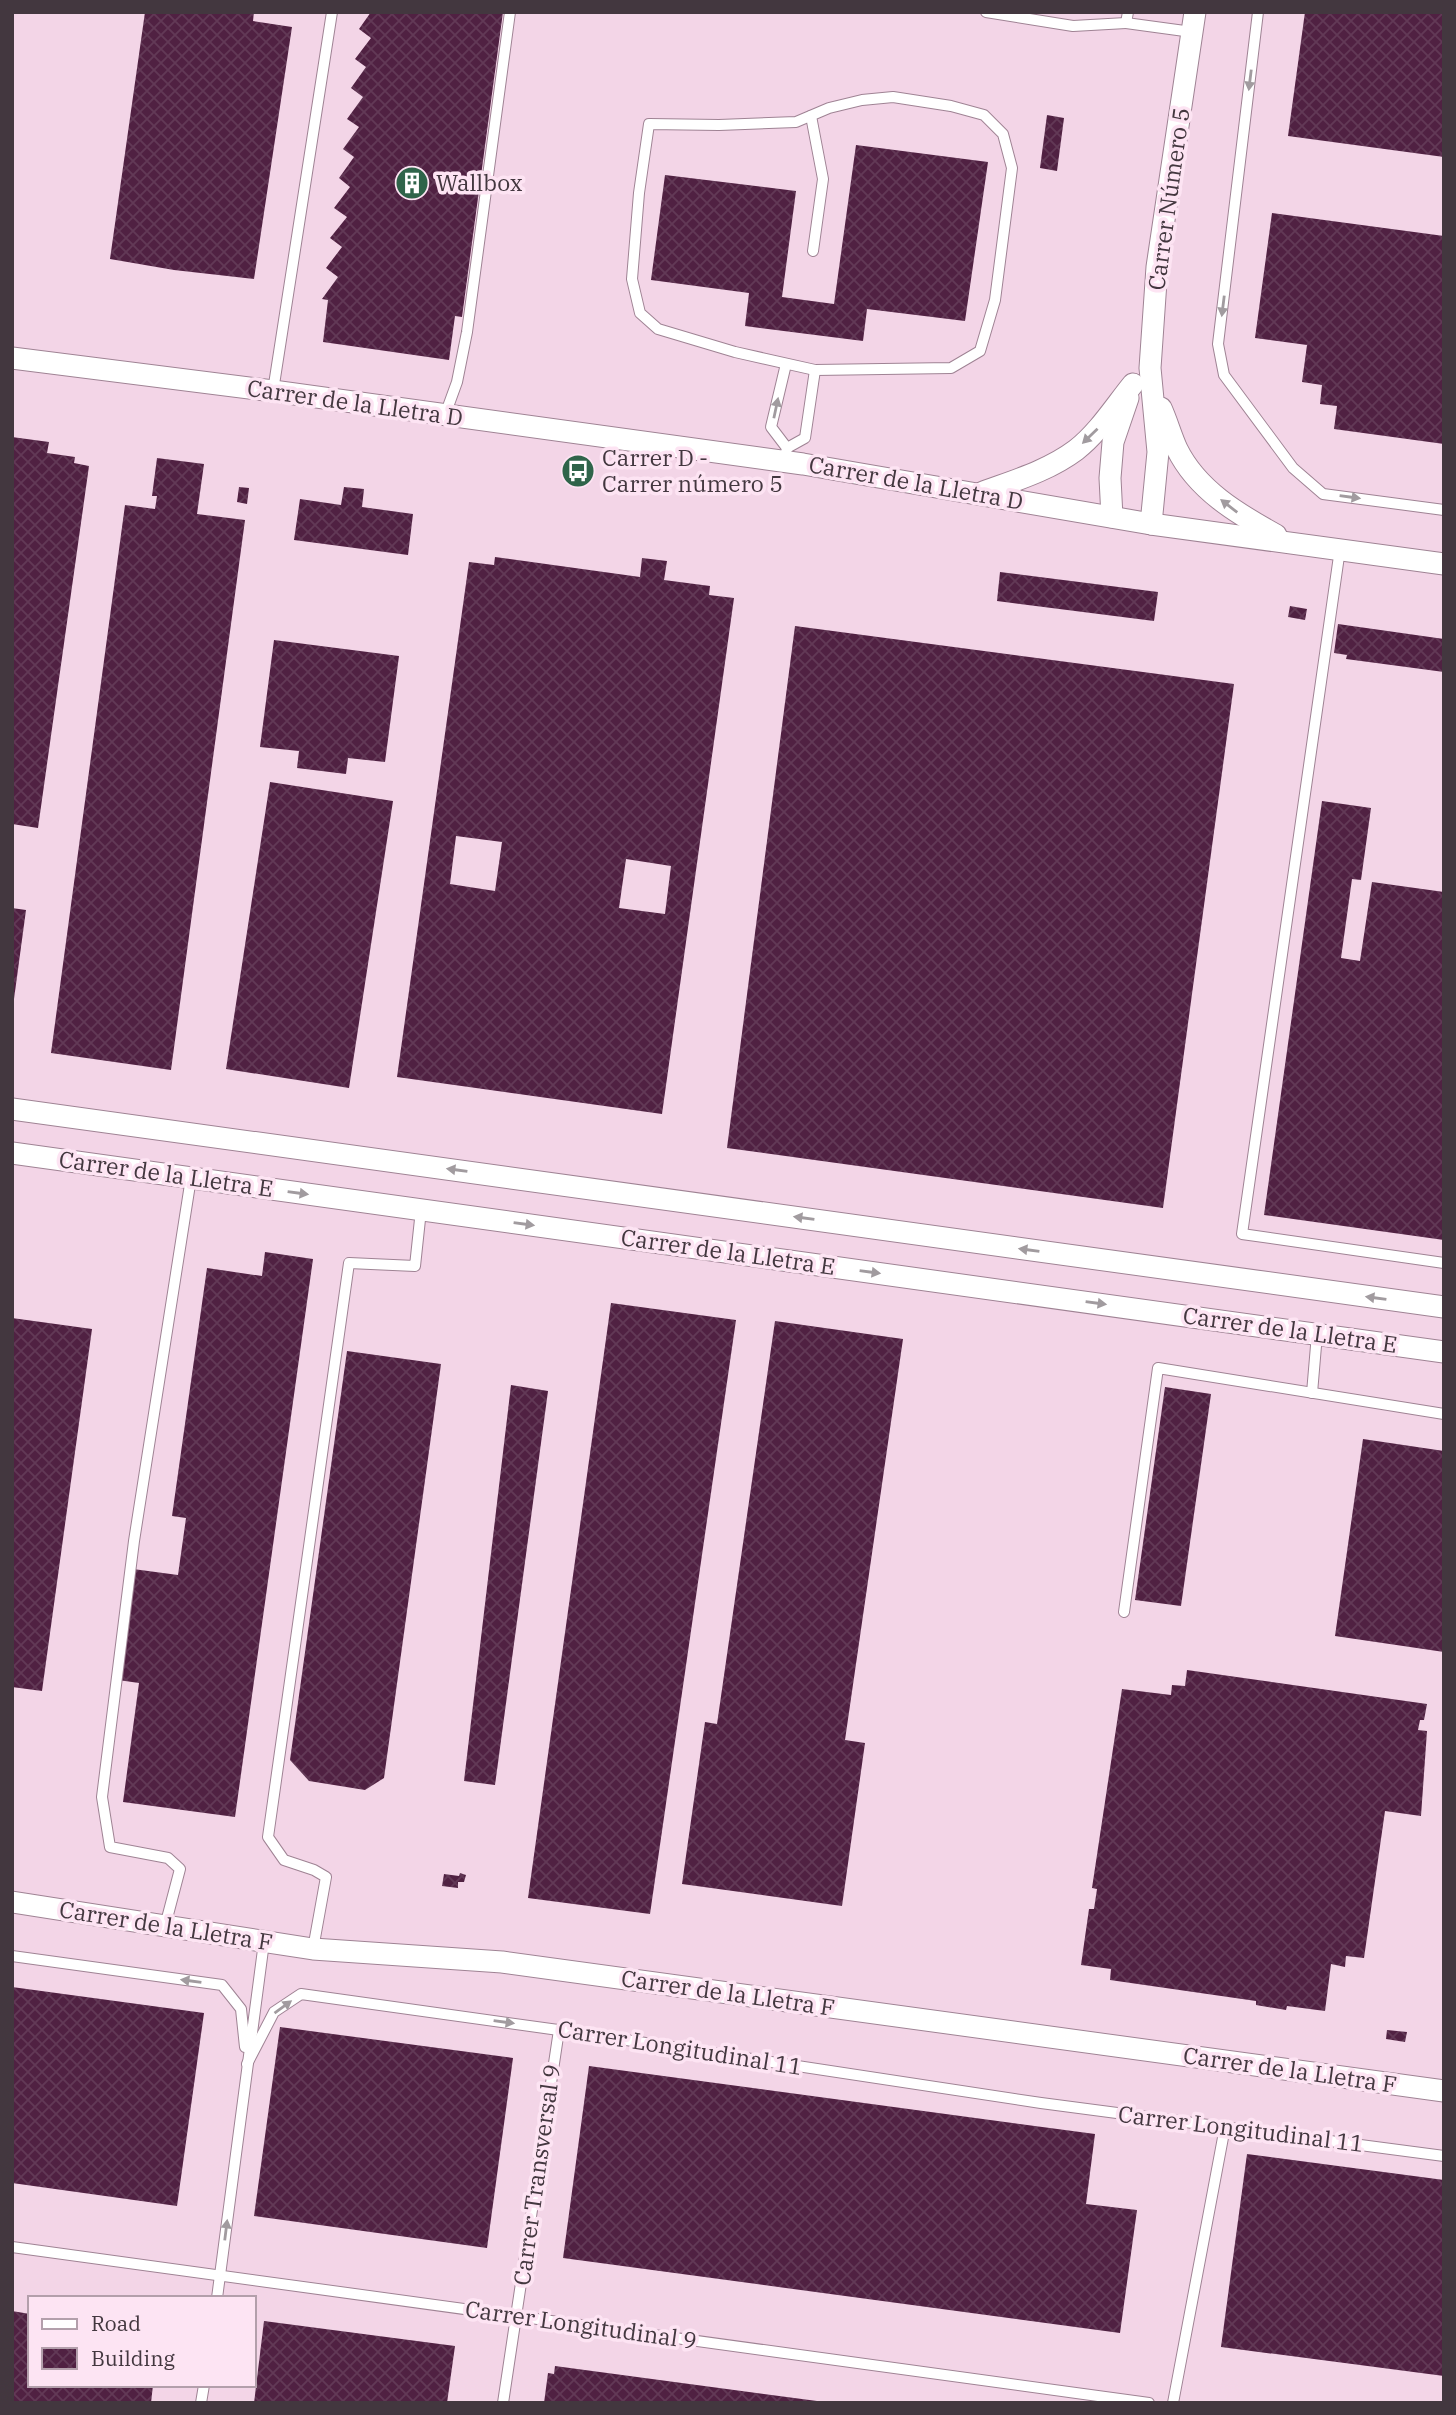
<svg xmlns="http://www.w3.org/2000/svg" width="1456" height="2415" font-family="'IBM Plex Serif',serif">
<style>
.building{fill:url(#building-cross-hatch);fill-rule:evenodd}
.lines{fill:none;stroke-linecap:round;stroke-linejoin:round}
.service-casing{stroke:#9f8394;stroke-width:12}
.minor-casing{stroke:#9f8394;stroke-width:23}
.service{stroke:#fff;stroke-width:10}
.minor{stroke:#fff;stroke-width:21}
.oneway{fill:#a19b9f}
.labels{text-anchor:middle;stroke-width:7;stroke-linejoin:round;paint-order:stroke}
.poi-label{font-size:23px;fill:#43373f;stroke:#fde4f3;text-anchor:start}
.street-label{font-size:23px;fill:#43373f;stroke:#fde4f3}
</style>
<defs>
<pattern id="building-cross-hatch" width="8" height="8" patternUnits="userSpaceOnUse" patternTransform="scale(1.75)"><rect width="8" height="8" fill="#502142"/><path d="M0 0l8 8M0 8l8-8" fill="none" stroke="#623956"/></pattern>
</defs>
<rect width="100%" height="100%" fill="#f3d5e7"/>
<!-- building -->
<g class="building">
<path d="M145,12H254L253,21L292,27L254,279L174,270L110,259Z"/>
<path d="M371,12H503L462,317L455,316L449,360L323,342L328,300L322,299L338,277L326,268L342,247L330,238L347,217L334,208L350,187L339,178L354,157L343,149L359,127L347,119L363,97L351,88L366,67L355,59L371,38L359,29Z"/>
<path d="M1305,12H1444V157L1288,136Z"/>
<path d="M1047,115L1064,118L1057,171L1040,168Z"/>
<path d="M856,145L988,162L965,321L867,309L863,341L745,326L749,293L651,280L665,175L796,191L782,297L834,304Z"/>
<path d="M1272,213L1444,236V444L1334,429L1337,406L1320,404L1322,385L1302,382L1307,345L1255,338Z"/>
<path d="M12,437L49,442L47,453L75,457L74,463L89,466L38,828L12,824Z"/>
<path d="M157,458L204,464L197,514L245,520L171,1070L51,1053L125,505L155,509L157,496H152Z"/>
<path d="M239,487L249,488L247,504L237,502Z"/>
<path d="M344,487L364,489L362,507L413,514L408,555L294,540L300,499L341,505Z"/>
<path d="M495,557L640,577L642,558L667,561L664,580L710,586L709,595L734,598L662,1114L397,1077L469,562L494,565ZM456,836L502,842L495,891L450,884ZM626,859L671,866L665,914L619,908Z"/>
<path d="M1000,572L1158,592L1154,621L997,601Z"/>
<path d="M1290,606L1307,609L1305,620L1288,617Z"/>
<path d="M1338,624L1444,639V672L1346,659L1347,655L1334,653Z"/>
<path d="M795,626L1234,684L1163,1208L727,1148Z"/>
<path d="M274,640L399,656L385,762L348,758L346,774L297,768L299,751L260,747Z"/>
<path d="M270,782L393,801L349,1088L226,1069Z"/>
<path d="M1322,801L1371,808L1361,880L1352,879L1341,958L1360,961L1372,882L1444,892V1240L1264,1215Z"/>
<path d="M12,908L26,910L14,999H12Z"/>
<path d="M265,1252L313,1259L235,1817L123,1802L139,1683L118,1680L133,1569L178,1575L186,1518L172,1516L207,1268L262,1276Z"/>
<path d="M611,1303L736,1320L650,1914L528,1898Z"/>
<path d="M12,1318L92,1329L42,1691L12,1687Z"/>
<path d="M775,1321L903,1339L845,1740L865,1743L842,1906L682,1884L705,1722L717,1724Z"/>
<path d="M347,1351L441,1364L384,1778L365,1790L309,1781L290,1760Z"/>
<path d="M511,1385L548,1391L495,1785L464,1781Z"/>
<path d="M1165,1387L1211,1394L1181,1606L1135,1600Z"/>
<path d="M1363,1439L1444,1451V1652L1335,1636Z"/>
<path d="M1187,1670L1427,1704L1424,1720H1420L1418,1730L1427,1731L1421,1816L1385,1811L1364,1958L1346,1956L1345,1967L1331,1964L1325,2011L1287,2006L1286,2010L1256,2005V2001L1110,1980L1111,1969L1081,1965L1089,1909H1094L1097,1889L1092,1888L1122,1689L1171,1695L1172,1685L1185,1686Z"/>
<path d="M460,1873L466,1875L464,1882H458V1888L442,1886L444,1874L459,1876Z"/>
<path d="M12,1987L204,2013L177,2206L12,2183Z"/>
<path d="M280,2027L513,2058L487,2248L254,2216Z"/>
<path d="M1387,2030L1407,2032L1405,2042L1386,2039Z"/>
<path d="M589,2066L1095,2134L1086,2204L1137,2210L1120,2333L563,2258Z"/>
<path d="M1247,2154L1444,2180V2376L1221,2347Z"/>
<path d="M12,2311L30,2314V2385H153L151,2403H12Z"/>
<path d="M264,2321L455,2346L447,2403H254Z"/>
<path d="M555,2366L817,2401V2403H544L548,2373L554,2374Z"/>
</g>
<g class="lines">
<defs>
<g id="service">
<path d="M986,12L1073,26L1126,23"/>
<path d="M1128,12L1126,23L1192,32"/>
<path d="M1258,12L1218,344L1224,375L1293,468L1323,494L1444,510"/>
<path d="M893,97L951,106L984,115L1003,134L1012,168L995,300L980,351L951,368L815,370L735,352L658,329L640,313L632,279L639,193L649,124L719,125L796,122L829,108L862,100Z"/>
<path d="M811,116L823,179L813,251"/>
<path d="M273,391L332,12"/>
<path d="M445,415L457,382L467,332L510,12"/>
<path d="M787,448L805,438L815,370"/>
<path d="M784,462L787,448L771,427L786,364"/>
<path d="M1340,549L1242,1234L1444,1263"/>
<path d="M1312,1393L1317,1334"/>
<path d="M1124,1612L1158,1368L1444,1414"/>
<path d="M165,1926L180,1869L168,1858L110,1847L102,1797L134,1541L191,1178"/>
<path d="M313,1949L326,1877L314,1870L284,1860L268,1837L349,1263L415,1266L421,1210"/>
<path d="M12,1956L222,1985L241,2009L245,2047"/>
<path d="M247,2064L274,2012L301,1994L580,2033L1041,2103L1444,2156"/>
<path d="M12,2247L1149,2403"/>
<path d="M217,2298L264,1942"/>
<path d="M201,2403L204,2385"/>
<path d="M503,2403L559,2030"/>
<path d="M1173,2403L1225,2127"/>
</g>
<g id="minor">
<path d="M12,358L273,391L803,464L1151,524L1444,564"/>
<path d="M1161,408C1167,421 1171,436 1177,449C1197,490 1238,514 1276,535"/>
<path d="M981,493C1013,481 1048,471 1076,450C1099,432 1115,406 1133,384"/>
<path d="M1112,517L1110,478L1113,442L1128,398"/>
<path d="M1151,524L1158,452L1150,368L1157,267L1195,12"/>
<path d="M12,1109L1444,1307"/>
<path d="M12,1153L1444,1352"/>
<path d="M12,1902L313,1949L502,1962L1444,2091"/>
</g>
</defs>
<!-- service casing -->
<use href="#service" class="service-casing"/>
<!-- minor casing -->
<use href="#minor" class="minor-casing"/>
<!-- service -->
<use href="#service" class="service"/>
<!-- minor -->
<use href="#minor" class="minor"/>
</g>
<!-- one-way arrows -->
<defs><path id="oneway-solid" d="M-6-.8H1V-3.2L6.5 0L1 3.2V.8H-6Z" transform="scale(1.75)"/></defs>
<g class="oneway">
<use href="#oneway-solid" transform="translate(1250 80) rotate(97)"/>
<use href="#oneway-solid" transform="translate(1223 306) rotate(97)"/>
<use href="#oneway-solid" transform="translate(776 408) rotate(-78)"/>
<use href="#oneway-solid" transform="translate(1090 436) rotate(136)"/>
<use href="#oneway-solid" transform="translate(1350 497) rotate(8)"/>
<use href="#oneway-solid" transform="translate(1229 506) rotate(-142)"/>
<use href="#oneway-solid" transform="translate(457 1170) rotate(-172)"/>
<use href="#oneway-solid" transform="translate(298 1193) rotate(8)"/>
<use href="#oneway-solid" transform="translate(804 1218) rotate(-172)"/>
<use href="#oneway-solid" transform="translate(524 1224) rotate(8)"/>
<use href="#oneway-solid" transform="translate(1029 1250) rotate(-172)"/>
<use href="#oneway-solid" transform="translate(870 1272) rotate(8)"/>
<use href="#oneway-solid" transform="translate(1376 1298) rotate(-172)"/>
<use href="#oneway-solid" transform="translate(1096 1303) rotate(8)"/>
<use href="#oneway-solid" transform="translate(191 1981) rotate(-172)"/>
<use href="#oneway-solid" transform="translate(283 2007) rotate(-36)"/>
<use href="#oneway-solid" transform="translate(504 2022) rotate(8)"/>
<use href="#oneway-solid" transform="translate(226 2230) rotate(-83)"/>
</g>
<!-- icons -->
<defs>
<symbol id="building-disc" viewBox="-11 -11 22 22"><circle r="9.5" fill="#2f644a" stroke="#fde4f3"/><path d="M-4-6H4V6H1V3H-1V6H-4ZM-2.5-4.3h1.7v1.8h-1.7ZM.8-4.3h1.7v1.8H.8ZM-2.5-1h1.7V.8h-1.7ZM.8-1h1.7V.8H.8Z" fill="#fff"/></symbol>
<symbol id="bus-disc" viewBox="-11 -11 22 22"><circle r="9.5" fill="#2f644a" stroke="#fde4f3"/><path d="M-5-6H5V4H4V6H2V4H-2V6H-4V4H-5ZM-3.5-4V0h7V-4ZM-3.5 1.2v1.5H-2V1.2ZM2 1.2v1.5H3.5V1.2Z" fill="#fff"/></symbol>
</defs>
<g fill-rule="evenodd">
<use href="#building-disc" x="393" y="164" width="38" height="38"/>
<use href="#bus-disc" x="559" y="452" width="38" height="38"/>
</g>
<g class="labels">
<!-- poi labels -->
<g class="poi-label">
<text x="436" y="191">Wallbox</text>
<text x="602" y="466">Carrer D -<tspan x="602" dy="26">Carrer número 5</tspan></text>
</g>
<!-- street labels -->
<g class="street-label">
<text transform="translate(1169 199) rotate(-82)" y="8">Carrer Número 5</text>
<text transform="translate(355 403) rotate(8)" y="8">Carrer de la Lletra D</text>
<text transform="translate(916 483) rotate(10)" y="8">Carrer de la Lletra D</text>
<text transform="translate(166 1174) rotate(8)" y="8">Carrer de la Lletra E</text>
<text transform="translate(728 1252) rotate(8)" y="8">Carrer de la Lletra E</text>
<text transform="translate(1290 1330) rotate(8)" y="8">Carrer de la Lletra E</text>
<text transform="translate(166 1926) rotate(9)" y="8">Carrer de la Lletra F</text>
<text transform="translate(728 1993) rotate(8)" y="8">Carrer de la Lletra F</text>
<text transform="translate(680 2048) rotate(9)" y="8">Carrer Longitudinal 11</text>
<text transform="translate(1290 2070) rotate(8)" y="8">Carrer de la Lletra F</text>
<text transform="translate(1241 2129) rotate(7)" y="8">Carrer Longitudinal 11</text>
<text transform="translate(537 2175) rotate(-82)" y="8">Carrer Transversal 9</text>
<text transform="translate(581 2325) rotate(8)" y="8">Carrer Longitudinal 9</text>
</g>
</g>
<!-- border -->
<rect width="1456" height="2415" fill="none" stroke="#43373f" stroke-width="28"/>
<!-- legend -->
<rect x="28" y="2296" width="228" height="91" fill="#fde4f3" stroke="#b39fab" stroke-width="2"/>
<rect x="42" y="2319" width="35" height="10" fill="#ffffff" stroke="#b39fab" stroke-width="2"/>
<text x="91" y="2331" font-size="21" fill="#43373f">Road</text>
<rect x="42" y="2348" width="35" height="21" fill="url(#building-cross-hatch)" stroke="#b39fab" stroke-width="2"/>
<text x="91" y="2366" font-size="21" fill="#43373f">Building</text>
</svg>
